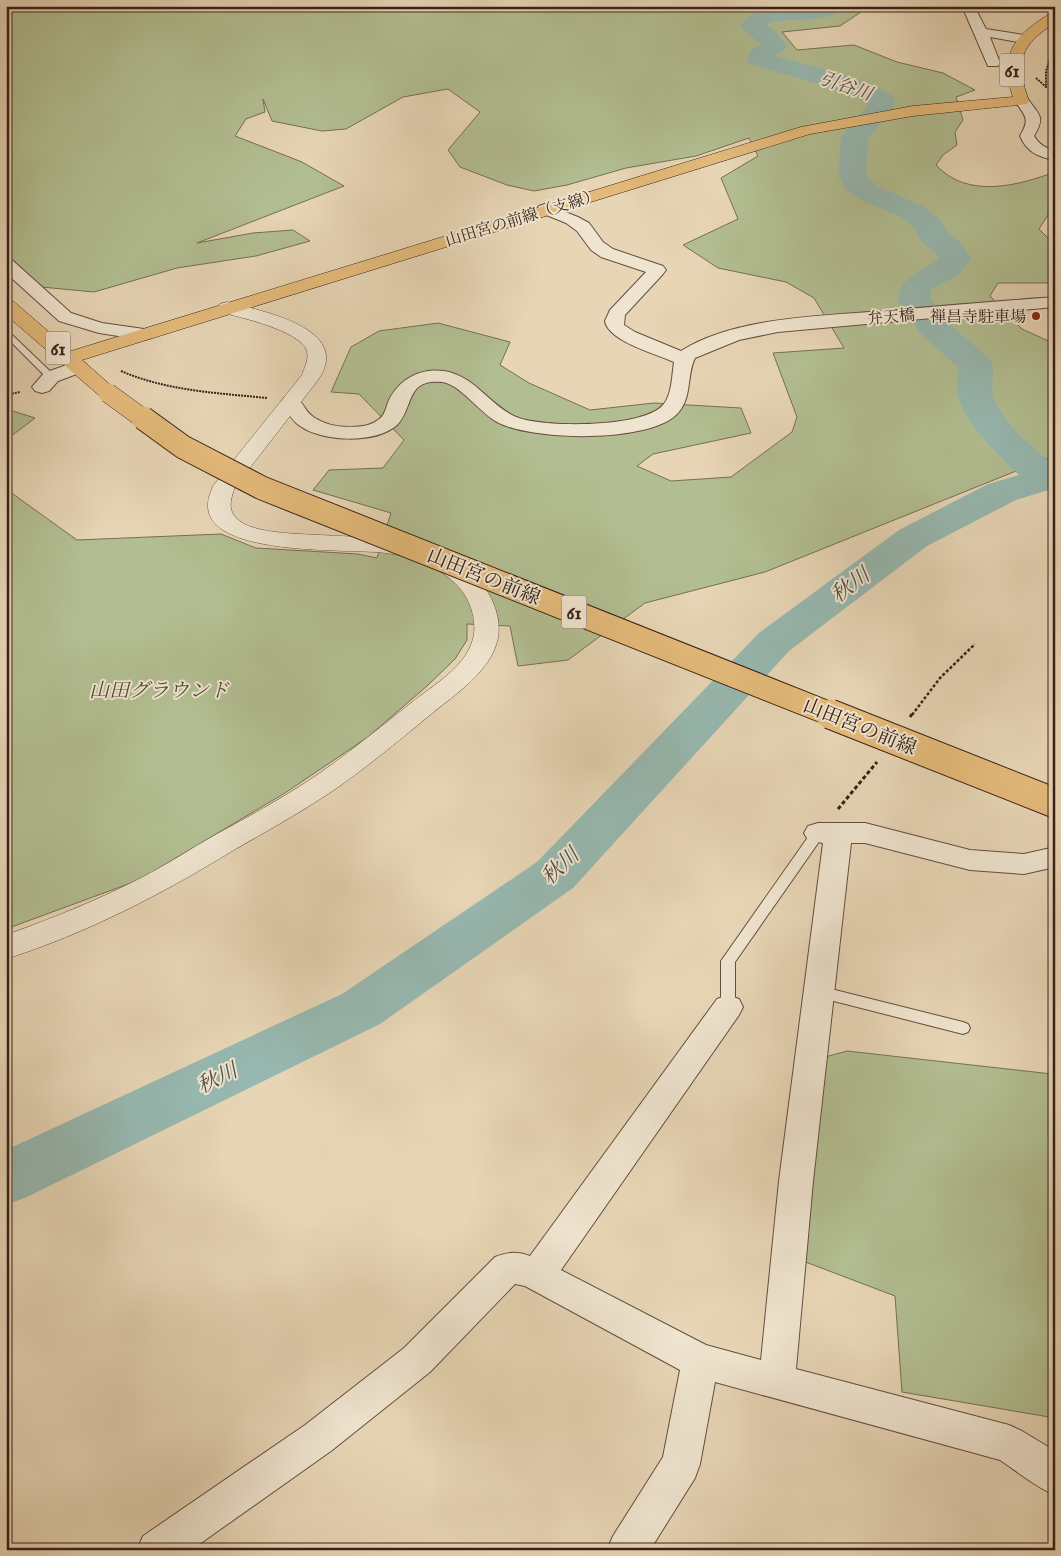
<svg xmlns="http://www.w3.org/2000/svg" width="1061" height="1556" font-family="'IM FELL English','Noto Serif JP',serif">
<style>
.green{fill:#b2be91;stroke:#756f54}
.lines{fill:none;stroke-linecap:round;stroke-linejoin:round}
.river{fill:#97b8b0;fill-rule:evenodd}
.service-casing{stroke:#644d3f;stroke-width:2}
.minor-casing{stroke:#644d3f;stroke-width:2}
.tertiary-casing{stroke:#644d3f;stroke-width:1}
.primary-casing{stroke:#382018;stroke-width:1}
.path-far2{stroke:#382018;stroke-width:2;stroke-dasharray:2 1;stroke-linecap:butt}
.path-far1{stroke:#382018;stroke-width:2.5;stroke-dasharray:3 2;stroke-linecap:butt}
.path{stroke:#382018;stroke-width:3;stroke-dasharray:4 2.5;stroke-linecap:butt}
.service{fill:#efe4cf;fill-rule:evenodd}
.minor{fill:#efe4cf;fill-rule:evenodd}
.tertiary{fill:#efe4cf;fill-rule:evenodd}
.primary{fill:#e4ba7a;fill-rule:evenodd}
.primary-bridge-far2-casing{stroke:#382018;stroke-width:20;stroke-linecap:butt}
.primary-bridge-far1-casing{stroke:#382018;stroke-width:25;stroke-linecap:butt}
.primary-bridge-casing{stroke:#382018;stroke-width:31;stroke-linecap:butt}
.primary-bridge-far2{stroke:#e4ba7a;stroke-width:19}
.primary-bridge-far1{stroke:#e4ba7a;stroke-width:23}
.primary-bridge{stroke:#e4ba7a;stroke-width:29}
.poi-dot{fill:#8f2418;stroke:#efe4cf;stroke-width:2}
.labels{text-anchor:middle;stroke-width:4;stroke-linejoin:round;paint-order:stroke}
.far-street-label{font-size:16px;fill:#382018;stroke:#efe4cf}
.far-poi-label{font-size:16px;fill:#382018;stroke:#efe4cf;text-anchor:end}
.far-water-label{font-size:18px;font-style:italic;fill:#544e46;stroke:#efe4cf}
.shield{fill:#efe4cf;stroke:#6f5b4f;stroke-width:1}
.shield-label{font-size:19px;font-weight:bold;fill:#382018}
.street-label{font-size:20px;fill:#382018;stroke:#efe4cf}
.park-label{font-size:20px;font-style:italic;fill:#564836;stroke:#efe4cf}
.water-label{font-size:21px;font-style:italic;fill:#544e46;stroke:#efe4cf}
</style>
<rect width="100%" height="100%" fill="#e7d5b5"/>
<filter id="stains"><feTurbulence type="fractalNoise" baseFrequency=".004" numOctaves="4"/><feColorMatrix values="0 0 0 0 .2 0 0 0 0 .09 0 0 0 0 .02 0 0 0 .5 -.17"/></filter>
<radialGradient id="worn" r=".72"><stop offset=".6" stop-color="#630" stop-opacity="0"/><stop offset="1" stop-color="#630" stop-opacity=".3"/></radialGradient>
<!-- green -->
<g class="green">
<path d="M6,6H870L840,26L782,32L797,50L854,45L897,62L943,73L975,90L956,97L963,120L955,132L957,145L943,155L936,165C967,199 1017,186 1055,172V213L1048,215L1039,229L1055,245V283H998L990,296L1022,329L1055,344V458L1046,459L765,572L645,603L568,660L518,666L510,626L467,624V640L455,659L427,686L368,737L285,793L139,880L6,929V489L77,540L221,534L256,548L358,554L377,558L391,513L313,490L329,470L383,468L404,440L359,394L331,392L351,347L379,331L438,323L510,342L500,365L529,383L590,410L654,403L741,408L751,433L653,454L637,466L671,481L731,477L792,432L797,417L773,353L844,348L814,298L786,282L718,268L683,245L738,219L721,178L758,156L749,138L696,156L626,168L567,185L534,191L507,185L460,167L448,150L480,112L448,89L403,97L346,129L322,131L272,121L263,99L265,112L246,119L235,136L302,162L344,186L197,243L253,233L293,230L310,241L256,256L177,268L94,292L41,287L6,266Z"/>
<path d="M6,409L35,418L6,440Z"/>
<path d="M847,1051L1052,1074L1055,1077V1418L902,1392L895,1296L803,1261L818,1059Z"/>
</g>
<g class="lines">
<!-- river -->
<path class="river" d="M783,6H845C832,26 788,15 768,24L767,25L778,34L787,45L784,50L775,56C800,63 882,81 895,99L893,108L868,138L866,176L879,187L923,206L940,220L946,231L962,244L971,258L958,275L931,290L930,299L947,322L989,358C997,369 990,381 993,395C1001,422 1029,444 1050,462L1055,465V488L1016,500L927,546L789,651L573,888L380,1024L27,1197L6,1205V1150L342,994L537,862L759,633L899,530L988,484L1019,475C998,455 961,420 957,391C956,383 958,375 959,368L921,334L898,301C899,275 924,272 940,258L921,241L915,229L903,218L859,199L847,191L838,176L841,137L867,106L868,102L853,94L750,64L747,59L752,49L761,44L747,33L741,26C751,11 766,8 783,6Z"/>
<defs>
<g id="service">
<path d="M6,329L54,375V379H48L6,337Z"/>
<path d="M818,828L823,830L824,833L823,836L735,962V1007L733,1011L728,1013L723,1011L721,1007V961L813,830Z"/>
<path d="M819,986L963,1022L968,1024L970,1028L968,1032L963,1034L814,996L812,992L814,988Z"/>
</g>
<g id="minor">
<path d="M962,6H974L986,29L1024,35L1031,39L1024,43L990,37L1000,63L998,66H988Z"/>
<path d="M1022,97L1027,98C1039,115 1046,116 1034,136C1039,144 1046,149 1055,150V160C1038,157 1027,152 1020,136C1030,119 1026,117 1015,101L1017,98Z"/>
<path d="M545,204L578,217L589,223L603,242L613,249L663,266L666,270L663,274L625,315L624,325L635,332L681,351C734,317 822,316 884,311C941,306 998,301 1055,297V307L778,332L739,340L695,358C686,376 693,399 676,415C646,443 532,441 497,422C480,413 460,384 442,382C405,378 414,408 397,425C376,444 322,442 300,426C292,421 286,410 281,402L284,398C304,393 301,410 315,418C329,427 348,428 363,426C370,425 379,421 383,415C386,411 387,403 390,398C401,378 421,368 444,371C475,376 489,405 516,417C542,428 644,428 663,405C672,395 672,375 674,362C656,354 608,341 605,321L610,310L646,272L601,257L591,250L577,231L566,223L539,212L537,209L539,206Z"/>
<path d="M6,259L12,260L71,313L102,323L151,330L153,334L151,338L144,340L99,333L59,321L6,273Z"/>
<path d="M78,361L85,363L87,367L85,371L58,381L49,391L42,393L35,391L32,387L44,373Z"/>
<path d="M818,823H865L970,850L1024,854L1055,847V867L1024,874L970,870L865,843H851L813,1181L796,1369L1009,1425L1022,1431L1055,1451V1495C1036,1487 1018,1472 1000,1460L715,1382L700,1464L695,1478L650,1550H607L613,1536L663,1457L680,1370L525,1286L515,1284L430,1372L331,1451L191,1550H137L143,1536L305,1425L404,1348L495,1257C508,1252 517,1251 530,1256L717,999L728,995L739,999L743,1007L739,1015L561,1270L706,1345L761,1360L779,1181L823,843L808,840L804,833L808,826Z"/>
</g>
<path id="tertiary" d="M227,302C261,311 354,328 318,380L235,487C232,496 228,505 233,514C258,556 426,507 485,588C495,603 501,620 498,638C491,672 455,694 430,715C397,742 364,770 328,794C298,814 265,832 234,850C162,894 87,933 6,959V935C51,919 95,901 137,880C165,866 190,849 217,834C248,817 279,800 308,781C344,757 377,730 411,703C433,685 469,666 474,634C476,615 469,597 456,584C438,566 411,556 386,553C351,548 205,558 208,504C208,498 211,491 213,486L302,375C305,366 310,358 306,349C297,330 240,317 220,312L218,308L220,304Z"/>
<path id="primary" d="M1055,13V23C1019,45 1015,63 1029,101L1027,104L913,116L810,134L82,360L115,389L118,393L115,397L108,399L101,397L6,315V299L13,301L71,351L801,127L913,106L1013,97C1003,69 1006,45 1031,27C1038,21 1046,15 1055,13Z"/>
</defs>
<!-- service casing -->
<use href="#service" class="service-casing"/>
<!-- minor casing -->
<use href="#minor" class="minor-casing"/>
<!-- tertiary casing -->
<use href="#tertiary" class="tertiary-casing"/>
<!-- primary casing -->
<use href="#primary" class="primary-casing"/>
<!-- path-far2 -->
<g class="path-far2">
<path d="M1036,78L1046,87V71L1055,46"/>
<path d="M121,371C167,391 218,393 267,398"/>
<path d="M6,395L20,392"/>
</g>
<!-- path-far1 -->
<path class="path-far1" d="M912,715L940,678L975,644"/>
<!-- path -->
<g class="path">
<path d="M910,717L912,714"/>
<path d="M838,809L877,762"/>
</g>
<!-- service -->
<use href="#service" class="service"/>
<!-- minor -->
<use href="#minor" class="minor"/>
<!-- tertiary -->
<use href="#tertiary" class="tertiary"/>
<!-- primary -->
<use href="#primary" class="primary"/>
<defs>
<path id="primary-bridge-far2" d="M108,393L145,420"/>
<path id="primary-bridge-far1" d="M143,418L183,447L262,488L833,715"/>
<path id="primary-bridge" d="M830,714L1055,803"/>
</defs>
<!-- primary-bridge-far2 casing -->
<use href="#primary-bridge-far2" class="primary-bridge-far2-casing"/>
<!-- primary-bridge-far1 casing -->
<use href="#primary-bridge-far1" class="primary-bridge-far1-casing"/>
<!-- primary-bridge casing -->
<use href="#primary-bridge" class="primary-bridge-casing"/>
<!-- primary-bridge-far2 -->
<use href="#primary-bridge-far2" class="primary-bridge-far2"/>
<!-- primary-bridge-far1 -->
<use href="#primary-bridge-far1" class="primary-bridge-far1"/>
<!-- primary-bridge -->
<use href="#primary-bridge" class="primary-bridge"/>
</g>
<!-- markers -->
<circle class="poi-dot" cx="1036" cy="316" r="5"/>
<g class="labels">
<!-- far-street labels -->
<g class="far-street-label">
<text transform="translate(522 217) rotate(-17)" y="6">山田宮の前線（支線）</text>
<text transform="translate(891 316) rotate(-5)" y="6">弁天橋</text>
</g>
<!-- far-poi labels -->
<g class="far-poi-label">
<text x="1026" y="322">禅昌寺駐車場</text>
</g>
<!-- far-water labels -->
<g class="far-water-label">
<text transform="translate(846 86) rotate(19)" y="6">引谷川</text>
</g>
<!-- shield labels -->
<g class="shield">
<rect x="999.5" y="53.5" width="25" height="33" rx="4"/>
<rect x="45.5" y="331.5" width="25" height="33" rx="4"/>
<rect x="561.5" y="595.5" width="25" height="33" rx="4"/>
</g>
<g class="shield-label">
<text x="1012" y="77">61</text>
<text x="58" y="355">61</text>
<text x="574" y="619">61</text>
</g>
<!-- street labels -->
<g class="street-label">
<text transform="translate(484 576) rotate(22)" y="7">山田宮の前線</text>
<text transform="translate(860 726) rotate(22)" y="7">山田宮の前線</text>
</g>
<!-- park labels -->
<g class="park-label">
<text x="159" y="697">山田グラウンド</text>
</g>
<!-- water labels -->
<g class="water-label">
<text transform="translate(850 585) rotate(-37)" y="7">秋川</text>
<text transform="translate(560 866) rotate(-43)" y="7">秋川</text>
<text transform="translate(217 1078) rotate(-26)" y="7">秋川</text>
</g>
</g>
<!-- margin -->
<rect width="1061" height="1556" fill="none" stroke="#e7d5b5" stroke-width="25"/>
<rect x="8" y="8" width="1046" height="1541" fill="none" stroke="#382018" stroke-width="2.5"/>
<rect x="12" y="12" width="1036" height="1531" fill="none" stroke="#382018"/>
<rect width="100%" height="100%" filter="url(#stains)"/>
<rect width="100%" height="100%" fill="url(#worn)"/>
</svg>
